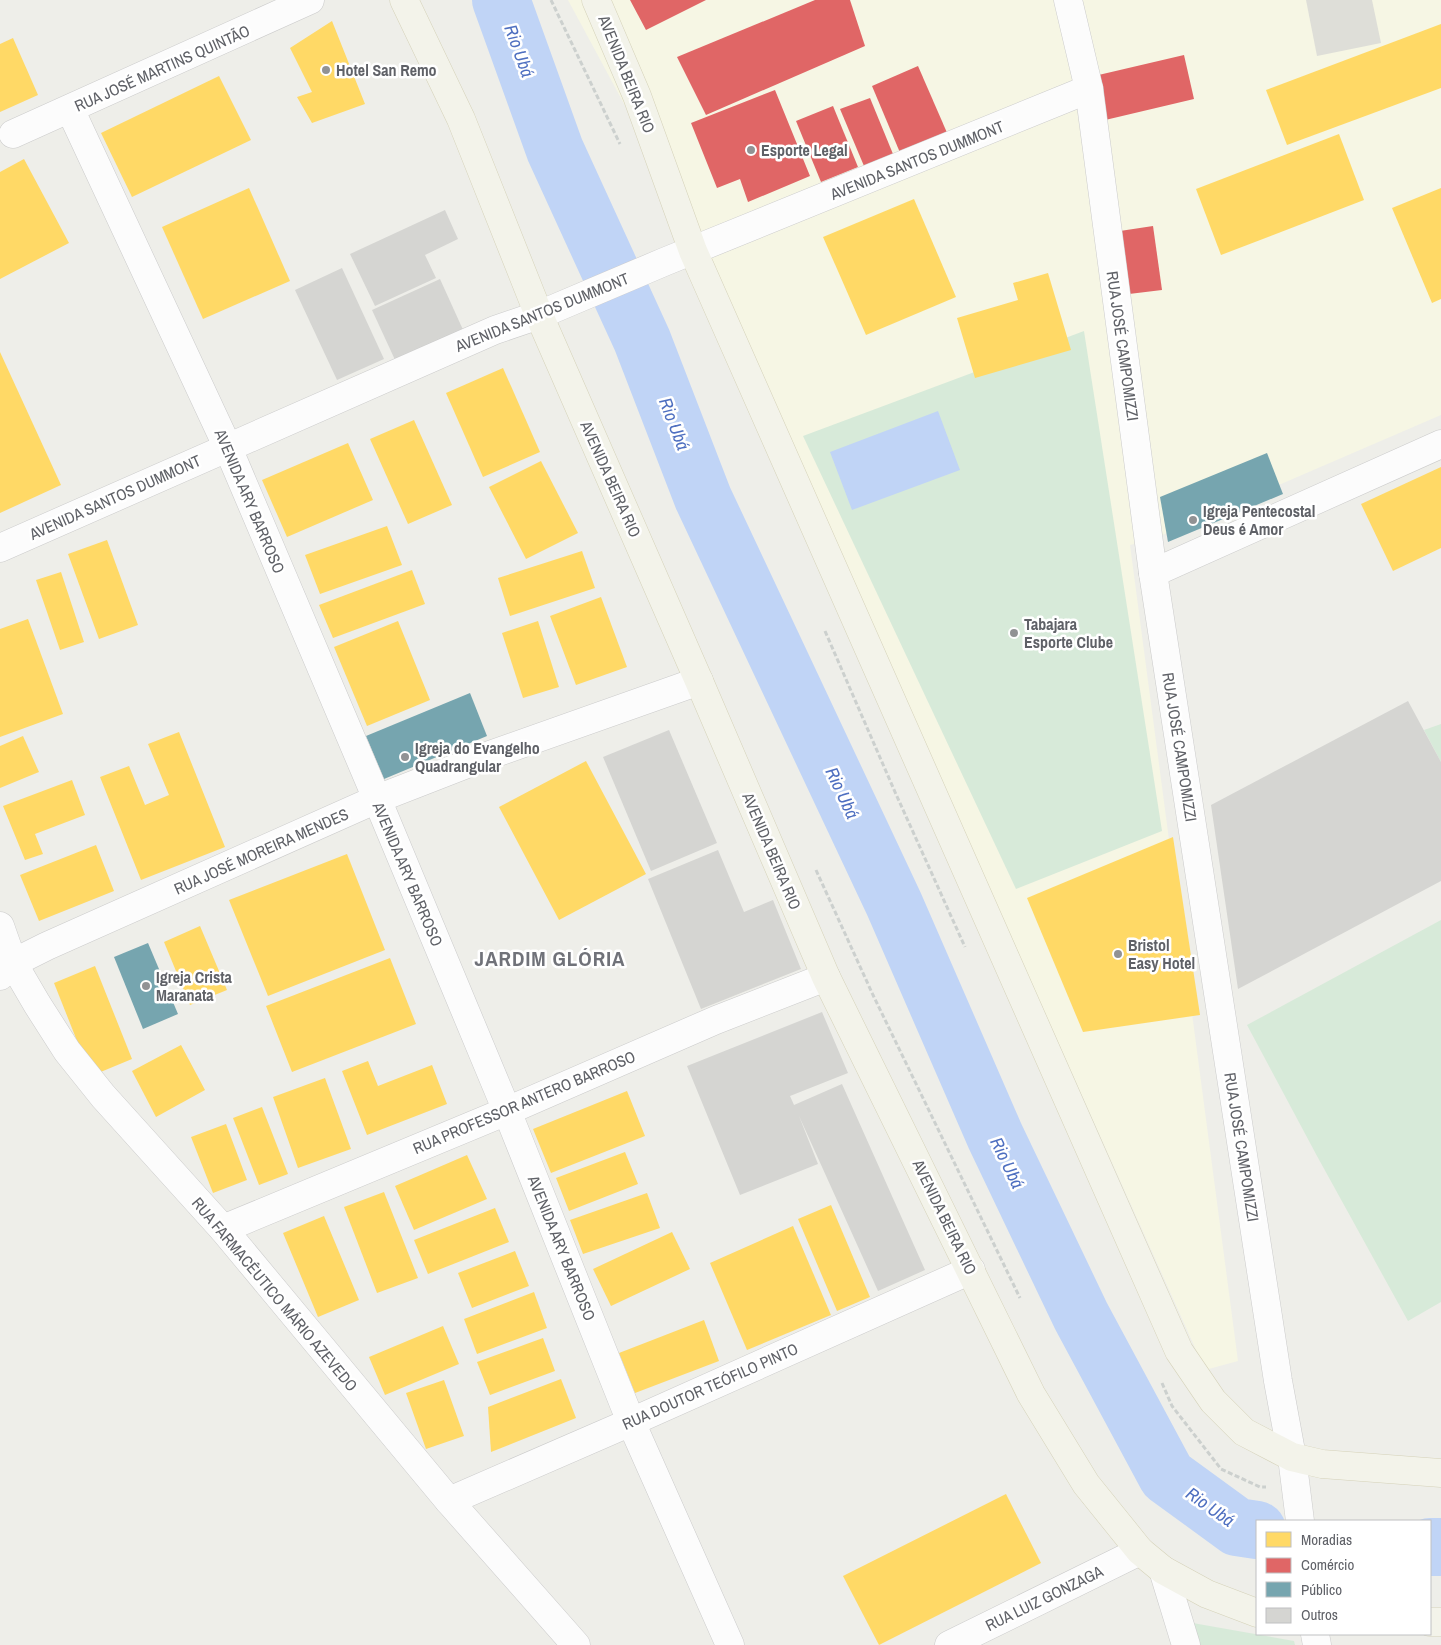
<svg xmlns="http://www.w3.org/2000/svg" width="1441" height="1645" font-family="'Archivo Narrow',sans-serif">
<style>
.commercial{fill:#f6f6e4}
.education{fill:#deded8}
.green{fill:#d7ead9}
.water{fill:#c0d4f6}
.homes{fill:#ffd966}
.shops{fill:#e06666}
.public{fill:#76a5af}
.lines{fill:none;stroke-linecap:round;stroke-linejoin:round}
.river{stroke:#c0d4f6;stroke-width:58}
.building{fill:#d5d5d2}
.minor-casing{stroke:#cbcbcb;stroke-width:29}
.major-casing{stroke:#d5d2b9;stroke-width:29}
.path{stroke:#ccd0ce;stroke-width:3;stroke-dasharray:5 2.5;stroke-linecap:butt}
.minor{stroke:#fcfcfc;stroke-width:28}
.major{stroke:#f3f3ea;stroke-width:28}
.poi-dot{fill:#919294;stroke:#fff;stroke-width:2}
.labels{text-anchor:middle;stroke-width:5;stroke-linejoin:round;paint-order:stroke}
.street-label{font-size:16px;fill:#5f6167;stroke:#fff}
.poi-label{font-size:16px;font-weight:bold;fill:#5f6167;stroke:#fff;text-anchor:start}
.water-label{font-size:18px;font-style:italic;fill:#4e6fc0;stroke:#fff}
.district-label{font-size:21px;font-weight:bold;letter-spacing:1px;fill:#707279;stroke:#fff}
</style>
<rect width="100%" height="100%" fill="#eeeee9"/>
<!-- commercial -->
<path class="commercial" d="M568,0H1441V415L1151,540L1130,545L1238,1361L1205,1370L705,254Z"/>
<!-- education -->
<path class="education" d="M1306,0H1372L1381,43L1317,56Z"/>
<!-- green -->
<g class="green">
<path d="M1084,331L1162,831L1016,889L803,436Z"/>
<path d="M1441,724V762L1424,730Z"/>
<path d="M1441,920V1302L1408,1321L1317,1156L1247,1025Z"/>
<path d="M1187,1622L1294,1641L1295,1645H1194Z"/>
</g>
<!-- water -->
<path class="water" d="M938,411L960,470L852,510L830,452Z"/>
<!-- homes -->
<g class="homes">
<path d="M332,21L365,104L312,123L297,97L312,92L290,48Z"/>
<path d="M1441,24V88L1287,145L1266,90Z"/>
<path d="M13,38L38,95L0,112V44Z"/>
<path d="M219,76L251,140L132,197L101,133Z"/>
<path d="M1339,134L1364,200L1221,255L1196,189Z"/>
<path d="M24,159L69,243L0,279V172Z"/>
<path d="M249,188L290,281L203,319L162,227Z"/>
<path d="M1441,188V299L1432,303L1392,208Z"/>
<path d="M914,199L956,297L866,335L823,237Z"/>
<path d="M1048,273L1071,350L975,378L957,318L1018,300L1013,283Z"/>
<path d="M0,352L61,485L0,513Z"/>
<path d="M503,368L540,452L483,477L446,393Z"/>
<path d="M414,420L452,505L408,524L370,439Z"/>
<path d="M348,443L373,500L287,537L262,480Z"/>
<path d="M541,461L578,533L526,559L489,487Z"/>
<path d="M1441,467V548L1393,571L1361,504Z"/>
<path d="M387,526L402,565L320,594L305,555Z"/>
<path d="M107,540L138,625L99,639L68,554Z"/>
<path d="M582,551L595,588L510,616L498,578Z"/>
<path d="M412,570L425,604L333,638L319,605Z"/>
<path d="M61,572L84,642L60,650L36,580Z"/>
<path d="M601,597L627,667L576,685L550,616Z"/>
<path d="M28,619L63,714L0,737V629Z"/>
<path d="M398,621L430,700L367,726L334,647Z"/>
<path d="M538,621L559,687L523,698L502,633Z"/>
<path d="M179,732L225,847L141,880L100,777L129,766L145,805L169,795L148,744Z"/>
<path d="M23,736L39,772L0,788V746Z"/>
<path d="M586,761L646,874L559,920L499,807Z"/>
<path d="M72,780L85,815L35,834L43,854L25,860L3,806Z"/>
<path d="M1173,837L1200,1015L1083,1032L1027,898Z"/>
<path d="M96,845L114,891L39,921L20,875Z"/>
<path d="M347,854L385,950L268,996L229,900Z"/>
<path d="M200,926L227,990L190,1005L164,942Z"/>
<path d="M390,958L416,1024L292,1072L266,1006Z"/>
<path d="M95,966L132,1059L91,1076L54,983Z"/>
<path d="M181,1045L205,1090L156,1117L132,1071Z"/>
<path d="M368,1061L378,1086L432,1065L447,1104L367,1135L342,1071Z"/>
<path d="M325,1078L351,1149L298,1168L273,1097Z"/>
<path d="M627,1091L645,1136L551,1173L533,1129Z"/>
<path d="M262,1107L288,1174L259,1185L233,1118Z"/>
<path d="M226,1124L247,1180L213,1193L191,1137Z"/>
<path d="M625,1152L638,1184L569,1211L556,1178Z"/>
<path d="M467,1155L487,1199L414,1230L395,1186Z"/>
<path d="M384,1192L418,1278L377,1293L344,1207Z"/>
<path d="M647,1193L660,1228L583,1254L570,1220Z"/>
<path d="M831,1205L870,1297L837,1311L798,1219Z"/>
<path d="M495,1208L509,1242L428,1274L414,1240Z"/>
<path d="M324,1216L359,1300L318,1317L283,1233Z"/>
<path d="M793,1226L831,1315L747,1350L710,1263Z"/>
<path d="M672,1232L690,1269L611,1306L593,1269Z"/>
<path d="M515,1251L529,1286L472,1308L458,1273Z"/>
<path d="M534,1292L547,1328L477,1354L464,1319Z"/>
<path d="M704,1320L719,1361L635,1393L619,1353Z"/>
<path d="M443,1326L459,1364L385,1395L369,1357Z"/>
<path d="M543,1338L555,1371L490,1395L477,1362Z"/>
<path d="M561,1379L576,1418L491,1452L488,1407Z"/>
<path d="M444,1380L464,1436L426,1449L406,1393Z"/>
<path d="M1006,1494L1041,1563L879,1645L843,1576Z"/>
</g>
<!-- shops -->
<g class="shops">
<path d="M630,0H706L646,30Z"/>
<path d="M815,0H850L865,46L706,115L677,57Z"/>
<path d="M1184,55L1194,99L1101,121L1090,77Z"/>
<path d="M918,66L948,135L901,155L872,86Z"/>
<path d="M775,90L810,176L748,202L740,179L717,188L691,123Z"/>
<path d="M870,98L893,154L864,166L840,109Z"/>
<path d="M833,106L858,167L821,182L796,121Z"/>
<path d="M1153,226L1162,290L1129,294L1120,231Z"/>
</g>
<!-- public -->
<g class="public">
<path d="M1267,453L1283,494L1168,542L1160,497Z"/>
<path d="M470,693L487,736L384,779L366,736Z"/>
<path d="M148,943L178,1014L143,1029L114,957Z"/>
</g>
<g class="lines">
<!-- river -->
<g class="river">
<path d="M501,0L555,150L642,340L703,498L894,904L995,1136L1081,1316L1167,1476L1237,1527L1257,1530"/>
<path d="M1430,1547H1441"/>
</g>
</g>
<!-- building -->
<g class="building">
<path d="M445,210L458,239L425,255L436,278L375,306L350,254Z"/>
<path d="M342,268L384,359L337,380L295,290Z"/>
<path d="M440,279L464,332L396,362L372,310Z"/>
<path d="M1408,701L1441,762V881L1238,989L1211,805Z"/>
<path d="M669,730L717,843L651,871L603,757Z"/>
<path d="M718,850L744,912L773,900L801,969L701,1009L648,879Z"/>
<path d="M822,1012L848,1073L790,1096L794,1105L842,1084L925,1270L878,1291L799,1116L818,1164L740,1195L687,1066Z"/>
</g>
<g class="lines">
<defs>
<g id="minor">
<path d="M1068,0L1089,89L1153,573L1278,1381L1292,1457L1300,1521"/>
<path d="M70,109L228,448L377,799L507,1111L631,1422L730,1645"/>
<path d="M13,134L310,0"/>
<path d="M0,548L495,330L539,315L664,262L1089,89"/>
<path d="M1153,573L1441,444"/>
<path d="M0,926L13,963L37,1004L67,1051L103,1096L223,1229L449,1501L576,1645"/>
<path d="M0,976L13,963L47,946L377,799L490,755L699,681"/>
<path d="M223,1229L507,1111L716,1020L826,977"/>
<path d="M449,1501L631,1422L971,1270"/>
<path d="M1163,1570L1186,1645"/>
<path d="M1315,1634L1317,1645"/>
<path d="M949,1645L1140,1551"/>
</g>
<g id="major">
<path d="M404,0L461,119L539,315L699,681L826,977L1031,1394L1086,1484L1140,1551L1163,1570L1207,1594L1257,1613"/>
<path d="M596,0L637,96L693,251L1179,1351L1213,1401L1244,1432L1292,1457L1322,1464L1441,1473"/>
<path d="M1430,1622H1441"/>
</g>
</defs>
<!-- minor casing -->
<use href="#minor" class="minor-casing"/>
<!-- major casing -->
<use href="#major" class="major-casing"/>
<!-- path -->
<g class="path">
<path d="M551,0L620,144"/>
<path d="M825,631L895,792L965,947"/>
<path d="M816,870L873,995L1020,1298"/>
<path d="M1162,1383L1172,1406L1221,1469L1260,1487H1266"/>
</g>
<!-- minor -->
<use href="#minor" class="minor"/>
<!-- major -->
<use href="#major" class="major"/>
</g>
<!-- markers -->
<g class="poi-dot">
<circle cx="326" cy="70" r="5"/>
<circle cx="751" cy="150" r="5"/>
<circle cx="1193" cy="520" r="5"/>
<circle cx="1014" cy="633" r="5"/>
<circle cx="405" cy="757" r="5"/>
<circle cx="1118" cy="954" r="5"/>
<circle cx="146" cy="986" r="5"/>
</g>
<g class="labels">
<!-- street labels -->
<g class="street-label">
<text transform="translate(162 68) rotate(-24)" y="6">RUA JOSÉ MARTINS QUINTÃO</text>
<text transform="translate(627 74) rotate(68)" y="6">AVENIDA BEIRA RIO</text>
<text transform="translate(917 160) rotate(-22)" y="6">AVENIDA SANTOS DUMMONT</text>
<text transform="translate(542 312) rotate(-22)" y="6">AVENIDA SANTOS DUMMONT</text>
<text transform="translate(1123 346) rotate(82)" y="6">RUA JOSÉ CAMPOMIZZI</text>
<text transform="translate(611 479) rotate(66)" y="6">AVENIDA BEIRA RIO</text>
<text transform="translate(115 497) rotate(-24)" y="6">AVENIDA SANTOS DUMMONT</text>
<text transform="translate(250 501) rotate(67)" y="6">AVENIDA ARY BARROSO</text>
<text transform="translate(1180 747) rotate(81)" y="6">RUA JOSÉ CAMPOMIZZI</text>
<text transform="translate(261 851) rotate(-24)" y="6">RUA JOSÉ MOREIRA MENDES</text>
<text transform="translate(772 851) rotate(67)" y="6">AVENIDA BEIRA RIO</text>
<text transform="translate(408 874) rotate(67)" y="6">AVENIDA ARY BARROSO</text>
<text transform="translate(524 1102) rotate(-23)" y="6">RUA PROFESSOR ANTERO BARROSO</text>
<text transform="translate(1242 1147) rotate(81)" y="6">RUA JOSÉ CAMPOMIZZI</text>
<text transform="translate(945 1217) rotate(64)" y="6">AVENIDA BEIRA RIO</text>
<text transform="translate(562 1248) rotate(68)" y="6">AVENIDA ARY BARROSO</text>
<text transform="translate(275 1294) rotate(50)" y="6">RUA FARMACÊUTICO MÁRIO AZEVEDO</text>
<text transform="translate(710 1386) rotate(-24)" y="6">RUA DOUTOR TEÓFILO PINTO</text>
<text transform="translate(1044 1598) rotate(-26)" y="6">RUA LUIZ GONZAGA</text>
</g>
<!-- poi labels -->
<g class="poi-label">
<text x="336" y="76">Hotel San Remo</text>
<text x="761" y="156">Esporte Legal</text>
<text x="1203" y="517">Igreja Pentecostal<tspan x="1203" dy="18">Deus é Amor</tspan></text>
<text x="1024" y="630">Tabajara<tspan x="1024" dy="18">Esporte Clube</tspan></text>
<text x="415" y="754">Igreja do Evangelho<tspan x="415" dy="18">Quadrangular</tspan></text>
<text x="1128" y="951">Bristol<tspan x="1128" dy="18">Easy Hotel</tspan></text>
<text x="156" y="983">Igreja Crista<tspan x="156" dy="18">Maranata</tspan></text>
</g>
<!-- water labels -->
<g class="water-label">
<text transform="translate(519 51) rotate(70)" y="6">Rio Ubá</text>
<text transform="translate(674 424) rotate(69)" y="6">Rio Ubá</text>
<text transform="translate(842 793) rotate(65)" y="6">Rio Ubá</text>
<text transform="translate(1007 1163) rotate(64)" y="6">Rio Ubá</text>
<text transform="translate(1210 1507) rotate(35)" y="6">Rio Ubá</text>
</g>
<!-- district labels -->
<g class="district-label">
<text x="550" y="966">JARDIM GLÓRIA</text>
</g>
</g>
<!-- legend -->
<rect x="1256" y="1520" width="175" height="115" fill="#ffffff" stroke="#bfc0c2"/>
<rect x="1266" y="1532" width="25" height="15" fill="#ffd966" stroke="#bfc0c2"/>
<text x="1301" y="1545" font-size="15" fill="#5f6167">Moradias</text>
<rect x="1266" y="1558" width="25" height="15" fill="#e06666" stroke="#bfc0c2"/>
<text x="1301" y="1570" font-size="15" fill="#5f6167">Comércio</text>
<rect x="1266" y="1582" width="25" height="15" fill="#76a5af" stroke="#bfc0c2"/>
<text x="1301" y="1595" font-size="15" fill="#5f6167">Público</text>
<rect x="1266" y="1608" width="25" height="15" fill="#d5d5d2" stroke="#bfc0c2"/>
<text x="1301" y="1620" font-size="15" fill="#5f6167">Outros</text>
</svg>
